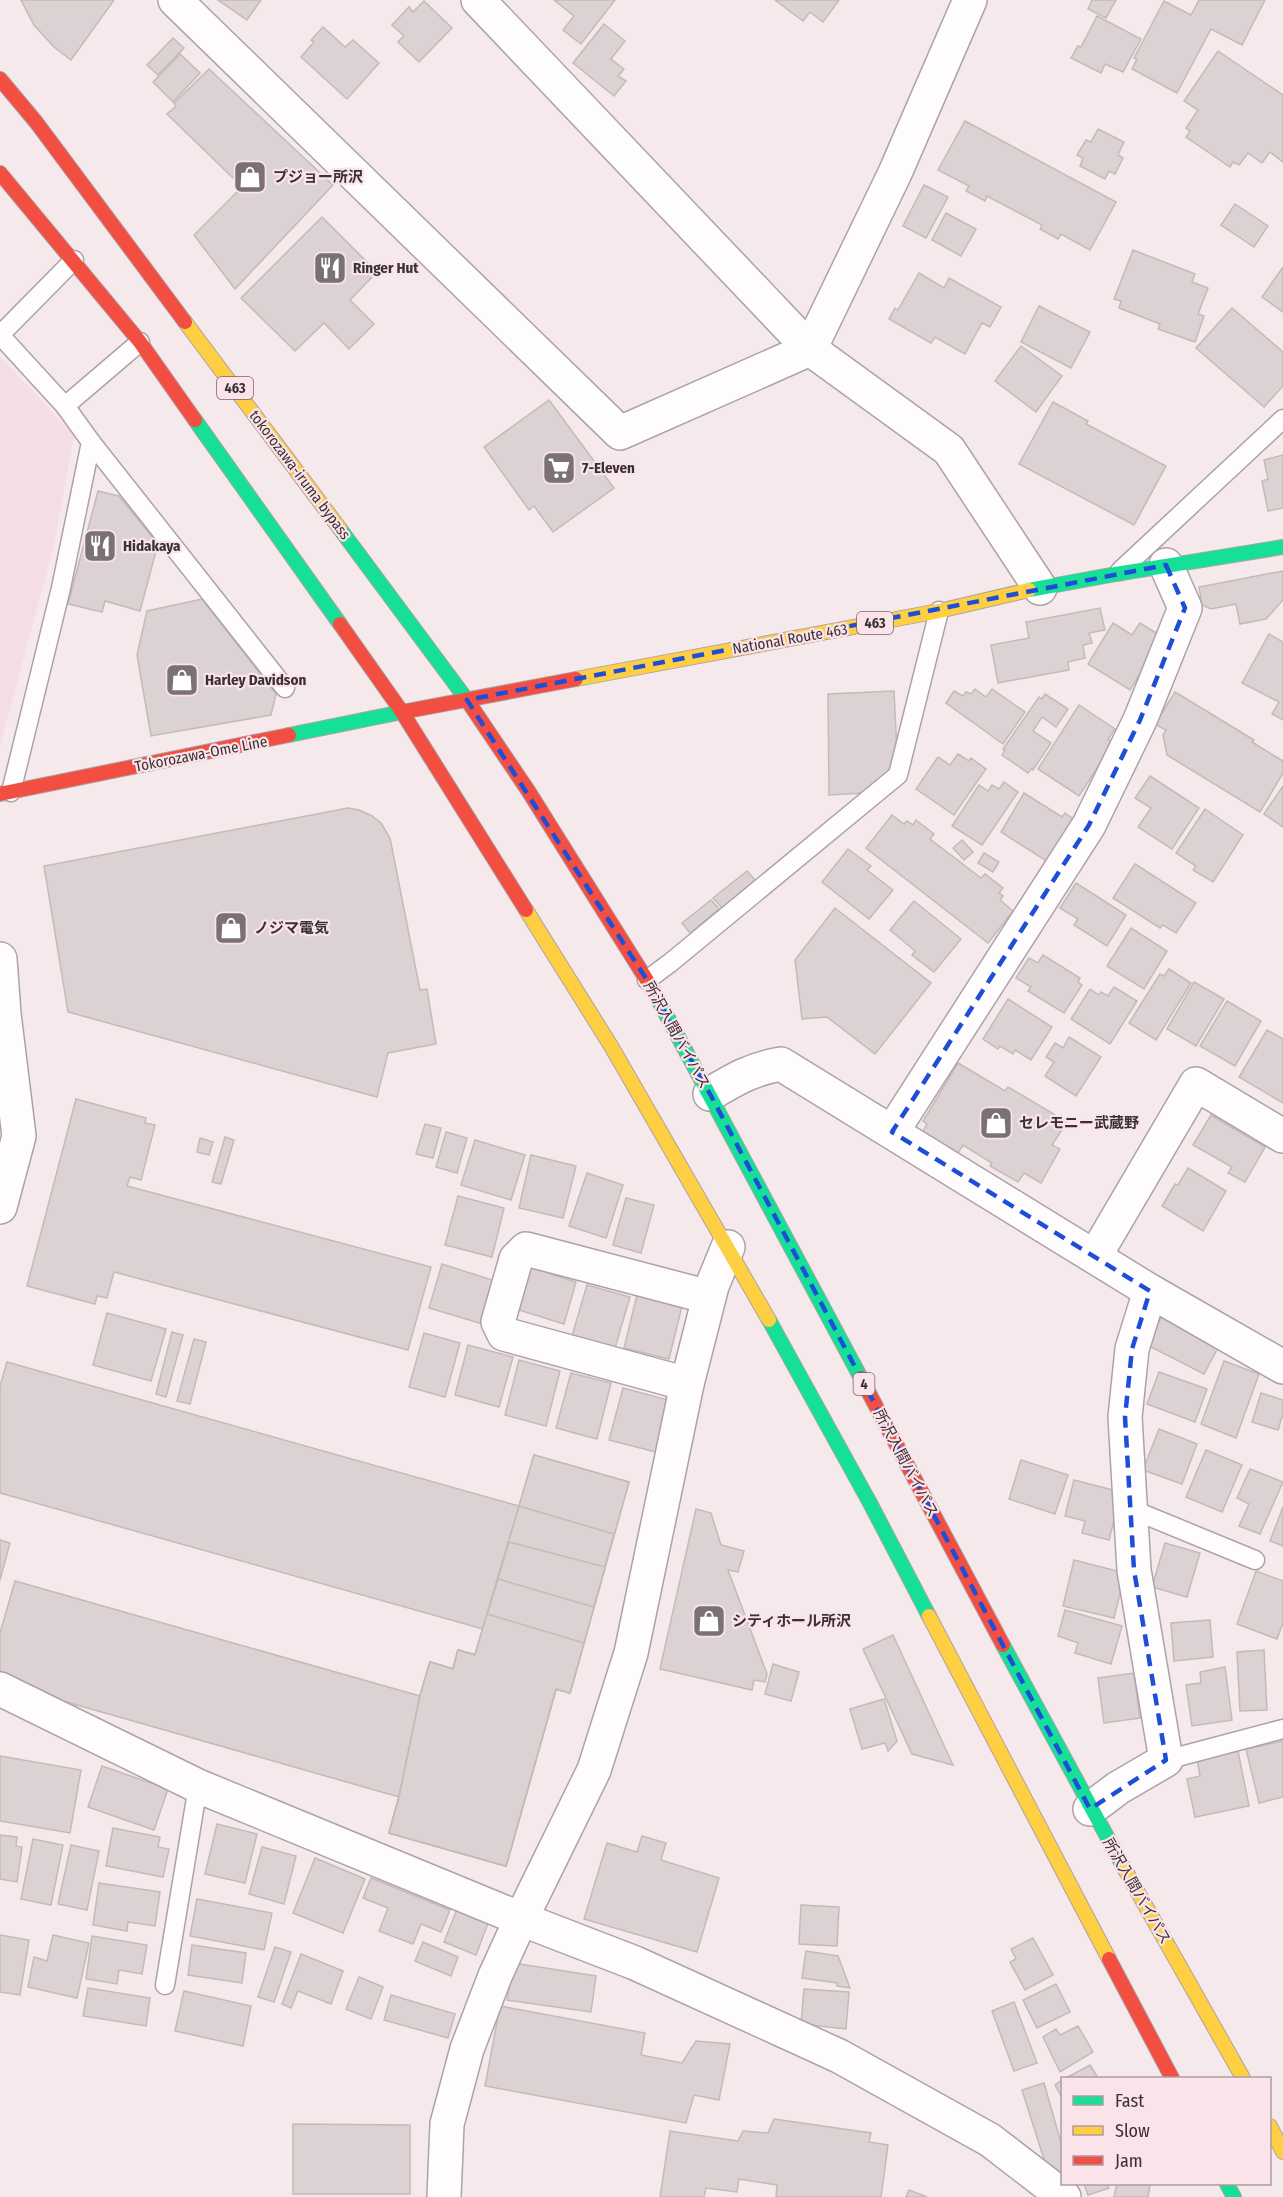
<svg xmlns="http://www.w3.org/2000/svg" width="1283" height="2197" font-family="'Fira Sans Condensed','Noto Sans JP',sans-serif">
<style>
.built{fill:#f4dde4}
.building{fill:#dcd2d3;stroke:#c4baba;stroke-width:1.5}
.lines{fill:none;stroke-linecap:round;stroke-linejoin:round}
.lane-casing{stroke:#aca3a5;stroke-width:21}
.street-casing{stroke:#aca3a5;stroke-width:36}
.fast-casing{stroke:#aca3a5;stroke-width:16}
.slow-casing{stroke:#aca3a5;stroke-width:16}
.jam-casing{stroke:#aca3a5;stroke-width:16}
.lane{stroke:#fefcfc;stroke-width:18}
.street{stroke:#fefcfc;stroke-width:33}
.fast{stroke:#16e098;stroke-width:14}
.slow{stroke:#ffcf43;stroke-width:14}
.jam{stroke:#f24e42;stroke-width:14}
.marked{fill:none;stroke:#1d4ed8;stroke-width:4.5;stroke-dasharray:12 8;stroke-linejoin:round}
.labels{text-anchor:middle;stroke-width:4.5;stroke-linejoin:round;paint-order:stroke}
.shield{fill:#fbe3ea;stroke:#74666b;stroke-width:1.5}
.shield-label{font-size:14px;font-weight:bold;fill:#3a3134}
.poi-label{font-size:15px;font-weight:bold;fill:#3a3134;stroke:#fbe3ea;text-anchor:start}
.street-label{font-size:15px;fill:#3a3134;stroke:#fbe3ea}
</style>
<rect width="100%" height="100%" fill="#f5e9ec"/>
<!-- built -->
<path class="built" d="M0,357L74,435L54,545L0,746Z"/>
<!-- building -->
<g class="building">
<path d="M21,0H114L71,60L54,47L34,25Z"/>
<path d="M218,0H261L247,20Z"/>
<path d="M554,0H615L581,44L563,30L574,16Z"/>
<path d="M775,0H839L823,22L810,12L803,21Z"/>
<path d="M1092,0H1116L1106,18L1088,9Z"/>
<path d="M1199,0H1265L1242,45L1211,29L1177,93L1132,69L1137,59L1134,58L1164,1L1191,15Z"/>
<path d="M424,1L452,28L419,62L398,42L404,36L392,25L409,7L413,12Z"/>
<path d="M1097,16L1141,39L1123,72L1105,64L1101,73L1071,58L1078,46L1081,47Z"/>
<path d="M604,24L625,41L611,59L624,69L618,76L626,81L614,96L573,63Z"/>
<path d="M323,27L345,47L353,40L379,63L347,99L301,57L314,42L311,40Z"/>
<path d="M173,38L184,48L158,75L147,65Z"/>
<path d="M1218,51L1283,95V162L1270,152L1262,163L1248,153L1239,165L1233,162L1230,167L1186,137L1190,131L1186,128L1198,110L1184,101Z"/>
<path d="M180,54L200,73L173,102L153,82Z"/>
<path d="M209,69L333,185L235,289L194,235L250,179L241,170L233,178L167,114L176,106L174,103Z"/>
<path d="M965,121L1116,202L1090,250L1061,234L1058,239L1040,229L1042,225L987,196L985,201L966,191L969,186L938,170Z"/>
<path d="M1098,129L1124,142L1118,155L1123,158L1115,174L1109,171L1105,179L1080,166L1083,158L1077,155L1086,140L1091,142Z"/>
<path d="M924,185L948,197L926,238L903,226Z"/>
<path d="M1235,204L1268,226L1254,247L1221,225Z"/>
<path d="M946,213L976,229L961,256L932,240Z"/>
<path d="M322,217L377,272L350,300L374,324L349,349L324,323L295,351L241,298Z"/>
<path d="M1133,250L1195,274L1192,282L1208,288L1198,314L1204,316L1195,342L1158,329L1160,324L1119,308L1121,301L1114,299Z"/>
<path d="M1283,267V312L1262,297Z"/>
<path d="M919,273L944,288L949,278L1001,307L990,327L982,323L965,354L935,337L931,343L889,319L895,308L898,310Z"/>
<path d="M1039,306L1090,332L1071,368L1021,342Z"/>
<path d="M1232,308L1283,352V386L1264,407L1196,348Z"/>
<path d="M1021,346L1062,376L1036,412L995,381Z"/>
<path d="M549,400L614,488L553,532L534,506L529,510L484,447Z"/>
<path d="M1053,402L1088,421L1086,424L1166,466L1134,525L1019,464Z"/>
<path d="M1283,455V508L1268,511L1262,481L1268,479L1264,460Z"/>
<path d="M98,491L119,496L158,544L140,611L105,601L102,612L68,604Z"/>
<path d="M1283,571V600L1266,619L1240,624L1236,604L1211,609L1202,605L1199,587Z"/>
<path d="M202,599L276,694L271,715L151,736L137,655L147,611Z"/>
<path d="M1100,608L1105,630L1089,633L1092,643L1083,645L1085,658L1068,662L1069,670L998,683L991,645L1029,638L1026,622Z"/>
<path d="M1113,623L1132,635L1140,623L1163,637L1130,690L1088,664Z"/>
<path d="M1269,634L1283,642V720L1272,714L1279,702L1242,683Z"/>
<path d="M975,689L986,697L992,689L1025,712L1003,744L946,703L954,691L963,696L966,692L971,694Z"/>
<path d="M894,691L897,752L890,771L865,793L829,795L828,694Z"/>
<path d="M1175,692L1254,740L1252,742L1283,761V773L1260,812L1167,755L1163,735L1166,730L1155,724Z"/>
<path d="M1045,694L1068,709L1056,727L1042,717L1033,731L1051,743L1033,770L1032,768L1028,773L1002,755L1005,750L1003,749L1039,697L1042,699Z"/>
<path d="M1079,705L1115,729L1108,739L1114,742L1079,796L1038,769Z"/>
<path d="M958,754L969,761L971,758L986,769L954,815L916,789L938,757L950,765Z"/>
<path d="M1150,776L1199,808L1172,849L1138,827L1151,808L1135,798Z"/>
<path d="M1004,782L1018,792L982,845L952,826L979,785L988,791L992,785L999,789Z"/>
<path d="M1283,786V827L1264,814Z"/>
<path d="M1024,793L1062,817L1065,813L1074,820L1048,862L1001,832Z"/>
<path d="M348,808L359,810L372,816L381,823L390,838L420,990L427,989L436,1044L388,1053L377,1097L68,1012L44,866Z"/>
<path d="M1205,809L1243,835L1213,882L1193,870L1196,866L1176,853Z"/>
<path d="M892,815L904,824L907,821L913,825L916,820L934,834L930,839L981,878L985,874L1003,888L999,893L1003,896L1000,900L1013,911L988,943L866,848Z"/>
<path d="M962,840L973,852L964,860L953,848Z"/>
<path d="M848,849L871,866L867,870L893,890L869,919L822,882Z"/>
<path d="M984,853L999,862L993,872L978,863Z"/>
<path d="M1135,864L1196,903L1176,933L1163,925L1160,928L1113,898Z"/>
<path d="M747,871L755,880L722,908L713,898Z"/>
<path d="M1076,883L1126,915L1107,946L1074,925L1078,919L1060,908Z"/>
<path d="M711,900L719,909L690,933L682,923Z"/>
<path d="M914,901L961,939L934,972L912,955L915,951L890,930Z"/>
<path d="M835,908L931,983L875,1054L827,1017L802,1019L795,960Z"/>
<path d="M1131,928L1167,951L1144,989L1107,966Z"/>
<path d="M1043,955L1080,978L1078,982L1082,985L1064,1013L1028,991L1031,987L1016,978L1029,958L1038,963Z"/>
<path d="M1169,969L1191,983L1156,1040L1129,1023L1160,974L1164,976Z"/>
<path d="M1194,982L1224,999L1196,1046L1167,1029Z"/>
<path d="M1114,987L1137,1001L1110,1044L1071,1019L1090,989L1099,995L1101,992L1108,996Z"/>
<path d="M1008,999L1052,1027L1031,1060L1015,1050L1013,1054L1000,1046L998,1049L983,1039Z"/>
<path d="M1227,1001L1261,1021L1235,1066L1200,1046Z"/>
<path d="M1267,1030L1283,1039V1103L1239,1077Z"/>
<path d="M1069,1037L1101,1057L1076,1096L1045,1076L1054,1062L1046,1057L1055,1043L1063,1048Z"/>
<path d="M958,1063L1005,1091L1008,1087L1067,1122L1052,1145L1060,1149L1041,1183L1024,1173L1018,1182L990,1166L992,1163L963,1145L956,1156L921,1135L927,1124L923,1121Z"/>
<path d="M76,1099L146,1118L145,1123L155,1125L141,1180L130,1177L127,1186L431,1267L408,1350L114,1272L107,1298L97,1296L95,1304L27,1286Z"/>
<path d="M1211,1115L1265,1147L1245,1182L1228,1173L1232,1167L1193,1145Z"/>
<path d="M425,1124L441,1128L433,1158L416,1154Z"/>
<path d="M446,1132L467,1138L457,1173L436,1167Z"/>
<path d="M225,1137L234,1140L221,1184L212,1182Z"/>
<path d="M200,1138L213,1142L209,1155L197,1152Z"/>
<path d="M475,1140L525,1155L511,1200L461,1185Z"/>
<path d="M531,1155L576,1166L563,1218L519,1208Z"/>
<path d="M1188,1168L1226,1191L1203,1231L1162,1206L1175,1184L1178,1185Z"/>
<path d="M587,1173L623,1185L606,1238L569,1226Z"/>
<path d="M458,1196L504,1208L492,1257L445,1245Z"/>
<path d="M626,1198L654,1205L641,1253L613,1245Z"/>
<path d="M442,1264L495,1281L483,1324L429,1308Z"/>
<path d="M529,1267L576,1282L564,1324L516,1309Z"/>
<path d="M587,1285L630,1297L615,1348L572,1336Z"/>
<path d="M637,1295L682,1306L669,1359L624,1348Z"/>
<path d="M107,1313L166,1329L151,1381L93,1365Z"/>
<path d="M1163,1314L1220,1344L1204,1374L1147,1345Z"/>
<path d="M172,1332L183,1335L166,1397L156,1394Z"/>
<path d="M424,1333L460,1343L445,1397L409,1387Z"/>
<path d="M194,1339L206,1342L190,1404L177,1401Z"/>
<path d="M468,1345L513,1357L499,1407L455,1395Z"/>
<path d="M519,1360L560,1371L546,1426L505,1415Z"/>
<path d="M1224,1361L1259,1374L1236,1438L1201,1424Z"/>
<path d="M7,1362L519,1506L534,1455L629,1482L570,1693L556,1689L506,1866L389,1833L399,1797L0,1683V1633L15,1581L420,1696L430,1662L453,1669L458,1650L475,1655L483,1629L0,1493V1386Z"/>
<path d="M1159,1372L1207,1389L1195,1422L1147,1404Z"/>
<path d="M571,1373L611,1383L597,1439L556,1428Z"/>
<path d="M623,1388L668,1400L656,1452L609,1440Z"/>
<path d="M1261,1393L1283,1400V1414L1278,1430L1252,1422Z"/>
<path d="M1159,1429L1197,1444L1182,1484L1143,1470Z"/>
<path d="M1206,1450L1242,1465L1222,1512L1186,1497Z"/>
<path d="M534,1455L629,1482L570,1693L556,1689L506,1866L389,1833L399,1797L420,1696L430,1662L453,1669L458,1650L475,1655Z"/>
<path d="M1021,1460L1068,1475L1055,1514L1009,1499Z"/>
<path d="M1250,1469L1283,1482L1260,1534L1239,1526L1249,1504L1237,1498Z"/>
<path d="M1074,1480L1121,1492L1109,1540L1082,1533L1085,1521L1065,1516Z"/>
<path d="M519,1506L614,1534L570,1693L556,1689L506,1866L389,1833L399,1797L420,1696L430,1662L453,1669L458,1650L475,1655Z"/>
<path d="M1283,1507V1546L1270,1541Z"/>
<path d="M696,1509L711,1513L721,1545L744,1551L738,1572L728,1570L767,1674L765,1682L754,1680L752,1690L660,1669Z"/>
<path d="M0,1540L10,1543L0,1580Z"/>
<path d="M509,1542L605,1567L570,1693L556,1689L506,1866L389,1833L399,1797L420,1696L430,1662L453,1669L458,1650L475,1655Z"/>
<path d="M1165,1543L1200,1553L1187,1597L1152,1587Z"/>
<path d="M1074,1560L1125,1573L1114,1618L1063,1606Z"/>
<path d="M1256,1571L1283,1581V1623L1277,1639L1237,1624Z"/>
<path d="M498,1579L594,1607L570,1693L556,1689L506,1866L389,1833L399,1797L420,1696L430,1662L453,1669L458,1650L475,1655Z"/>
<path d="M1065,1610L1122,1626L1111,1664L1075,1653L1078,1643L1058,1636Z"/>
<path d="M487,1614L584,1643L570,1693L556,1689L506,1866L389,1833L399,1797L420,1696L430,1662L453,1669L458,1650L475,1655Z"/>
<path d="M1210,1620L1213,1657L1174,1661L1171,1623Z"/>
<path d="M893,1635L953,1765L912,1754L863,1649Z"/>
<path d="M1264,1650L1267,1710L1240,1711L1237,1652Z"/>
<path d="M773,1664L799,1672L791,1701L765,1694Z"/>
<path d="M1225,1667L1232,1720L1192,1726L1186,1685L1201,1683L1200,1672Z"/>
<path d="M1134,1673L1140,1718L1104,1723L1098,1678Z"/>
<path d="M884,1699L897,1741L888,1751L885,1743L862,1749L850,1709Z"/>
<path d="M1283,1741V1797L1259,1803L1246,1749Z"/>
<path d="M1238,1751L1249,1806L1195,1817L1187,1779L1200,1776L1197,1759Z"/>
<path d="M0,1756L81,1770L70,1833L0,1821Z"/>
<path d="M102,1766L168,1789L154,1830L88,1807Z"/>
<path d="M217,1824L257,1834L245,1883L205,1874Z"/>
<path d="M113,1828L160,1837L158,1847L169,1849L163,1877L106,1866Z"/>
<path d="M0,1835L17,1837L16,1846L22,1847L17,1882L0,1879Z"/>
<path d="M642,1836L666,1843L661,1860L719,1878L697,1952L584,1919L607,1843L637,1852Z"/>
<path d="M33,1839L63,1845L51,1905L21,1899Z"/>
<path d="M71,1845L99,1851L87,1910L58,1904Z"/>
<path d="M262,1847L296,1856L284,1904L249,1894Z"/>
<path d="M315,1858L365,1879L343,1933L293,1913Z"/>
<path d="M371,1878L450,1910L441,1932L421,1924L413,1944L379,1931L388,1908L363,1898Z"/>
<path d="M99,1883L160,1892L155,1926L128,1922L127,1931L93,1925Z"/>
<path d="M197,1899L272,1913L264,1950L190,1936Z"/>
<path d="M801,1905L839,1907L837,1946L799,1944Z"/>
<path d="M458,1907L490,1918L476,1955L444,1942Z"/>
<path d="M0,1935L29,1940L20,1995L0,1992Z"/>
<path d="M53,1935L89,1943L77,1998L28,1987L34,1957L47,1961Z"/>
<path d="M92,1936L147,1945L142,1974L119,1970L117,1984L86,1979Z"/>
<path d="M1033,1938L1053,1975L1025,1990L1010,1962L1016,1959L1011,1949Z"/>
<path d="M423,1942L458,1957L451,1976L415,1961Z"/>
<path d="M192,1945L246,1953L242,1983L188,1975Z"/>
<path d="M275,1947L291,1952L274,2002L258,1997Z"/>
<path d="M806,1951L838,1956L850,1988L837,1986V1983L802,1978Z"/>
<path d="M301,1954L343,1971L331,2004L298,1991L291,2008L282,2004Z"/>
<path d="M513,1963L596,1976L591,2012L507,2000Z"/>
<path d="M359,1977L383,1987L371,2019L346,2009Z"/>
<path d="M1056,1984L1070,2012L1037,2028L1023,2000Z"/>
<path d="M88,1988L150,1998L146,2026L83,2016Z"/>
<path d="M804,1989L849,1992L846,2029L801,2024Z"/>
<path d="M184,1991L251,2006L243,2046L175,2031Z"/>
<path d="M391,1995L455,2014L448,2038L384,2020Z"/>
<path d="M1014,2002L1037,2063L1014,2071L992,2011Z"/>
<path d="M500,2006L645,2033L641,2055L682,2063L696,2041L730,2044L719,2100L694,2095L686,2123L485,2086Z"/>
<path d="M1078,2026L1093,2052L1060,2072L1043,2037L1056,2029L1060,2035Z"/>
<path d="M1090,2065L1098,2078H1066Z"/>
<path d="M1062,2080V2098L1055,2085Z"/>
<path d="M1044,2083L1062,2146V2171L1049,2175L1022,2090Z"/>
<path d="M774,2119L871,2133L869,2142L888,2145L881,2197H776L777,2185L739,2179L737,2192L706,2188L704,2197H660L670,2131L738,2141L743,2131L768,2133Z"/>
<path d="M293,2124L410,2125V2194H293Z"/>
<path d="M1084,2184H1107L1109,2188L1088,2195Z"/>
<path d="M1117,2184L1150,2185L1148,2197H1114Z"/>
<path d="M909,2190L927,2197H906Z"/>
</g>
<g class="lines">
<defs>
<g id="lane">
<path d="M0,335L65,406L91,442L61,588L11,792"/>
<path d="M0,335L74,260"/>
<path d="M65,406L140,342"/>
<path d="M91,442L285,688"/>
<path d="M1120,571L1283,419"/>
<path d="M647,980L670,963L898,775L939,611"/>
<path d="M1131,1509L1255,1560"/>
<path d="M1166,1760L1283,1729"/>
<path d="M165,1985L198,1786"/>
</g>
<g id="street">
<path d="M175,0L620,433L810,349L949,450L1040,588"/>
<path d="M478,0L810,349L895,173L970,0"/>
<path d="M0,959L4,1014L19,1136L0,1207"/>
<path d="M710,1094C735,1079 752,1069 781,1064L1150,1291L1283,1367"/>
<path d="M892,1132L1089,825L1140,720L1185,608L1166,565"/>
<path d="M1095,1256L1196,1084L1283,1136"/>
<path d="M687,1384L504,1334L498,1322L516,1259L526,1249L709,1297"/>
<path d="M0,1689L198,1786L521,1919L635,1963L839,2056L990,2140L1064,2197"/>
<path d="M1090,1809L1118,1788L1166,1760L1134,1570L1125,1417L1132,1349L1150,1291"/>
<path d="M444,2197L447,2124L467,2049L495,1976L521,1919L594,1770L631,1653L687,1384L712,1286L728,1247"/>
</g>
<g id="fast">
<path d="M195,420L340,624"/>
<path d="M340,529L467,700"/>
<path d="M1029,590L1116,574L1283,547"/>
<path d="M289,735L402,712"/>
<path d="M653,990L861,1378"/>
<path d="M769,1320L870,1503L929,1616"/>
<path d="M1003,1645L1123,1866"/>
<path d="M1227,2184L1234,2197"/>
</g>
<g id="slow">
<path d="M185,322L340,529"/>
<path d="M576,679L939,611L1029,590"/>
<path d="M526,910L611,1046L769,1320"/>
<path d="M929,1616L1109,1959"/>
<path d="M1123,1866L1243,2078"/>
<path d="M1270,2126L1283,2152"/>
</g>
<g id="jam">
<path d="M0,79L36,122L185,322"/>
<path d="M0,173L140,342L195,420"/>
<path d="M340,624L402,712L576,679"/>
<path d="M467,700L529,792L653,990"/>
<path d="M402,712L526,910"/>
<path d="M0,794L289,735"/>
<path d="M861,1378L1003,1645"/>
<path d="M1109,1959L1172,2078"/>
</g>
</defs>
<!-- lane casing -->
<use href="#lane" class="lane-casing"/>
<!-- street casing -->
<use href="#street" class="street-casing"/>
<!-- fast casing -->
<use href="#fast" class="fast-casing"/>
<!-- slow casing -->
<use href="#slow" class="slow-casing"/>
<!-- jam casing -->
<use href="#jam" class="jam-casing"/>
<!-- lane -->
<use href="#lane" class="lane"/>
<!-- street -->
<use href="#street" class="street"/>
<!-- fast -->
<use href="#fast" class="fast"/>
<!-- slow -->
<use href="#slow" class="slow"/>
<!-- jam -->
<use href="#jam" class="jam"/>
</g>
<!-- marked area -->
<path class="marked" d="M1166,565L1185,608L1140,720L1089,825L892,1132L1150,1291L1132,1349L1125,1417L1134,1570L1166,1760L1090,1809L710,1094L647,980L467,700Z"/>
<!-- icons -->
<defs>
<symbol id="shop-square" viewBox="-11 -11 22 22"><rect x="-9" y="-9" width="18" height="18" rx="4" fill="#7b7174" stroke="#fbe3ea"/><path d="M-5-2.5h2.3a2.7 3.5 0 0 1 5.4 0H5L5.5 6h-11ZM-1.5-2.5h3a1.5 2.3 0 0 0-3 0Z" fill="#fff"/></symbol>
<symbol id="restaurant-square" viewBox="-11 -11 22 22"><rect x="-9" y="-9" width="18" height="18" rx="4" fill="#7b7174" stroke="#fbe3ea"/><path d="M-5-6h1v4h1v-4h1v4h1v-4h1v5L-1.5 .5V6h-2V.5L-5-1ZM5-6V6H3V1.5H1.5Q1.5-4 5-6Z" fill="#fff"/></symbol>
<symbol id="supermarket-square" viewBox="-11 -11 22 22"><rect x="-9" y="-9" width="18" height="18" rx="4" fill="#7b7174" stroke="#fbe3ea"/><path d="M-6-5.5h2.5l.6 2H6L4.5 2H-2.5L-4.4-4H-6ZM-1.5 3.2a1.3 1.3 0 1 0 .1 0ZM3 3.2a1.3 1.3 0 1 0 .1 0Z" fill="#fff"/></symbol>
</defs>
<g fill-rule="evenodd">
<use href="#shop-square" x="231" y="158" width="38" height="38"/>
<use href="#restaurant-square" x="311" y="249" width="38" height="38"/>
<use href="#supermarket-square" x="540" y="449" width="38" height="38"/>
<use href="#restaurant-square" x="81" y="527" width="38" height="38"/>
<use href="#shop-square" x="163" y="661" width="38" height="38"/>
<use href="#shop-square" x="212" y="909" width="38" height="38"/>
<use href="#shop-square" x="977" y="1104" width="38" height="38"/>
<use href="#shop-square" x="690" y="1602" width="38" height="38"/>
</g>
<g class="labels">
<!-- shield labels -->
<g class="shield">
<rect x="217" y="377" width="36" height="22" rx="4.5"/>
<rect x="857" y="612" width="36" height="22" rx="4.5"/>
<rect x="853.5" y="1373" width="21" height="22" rx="4.5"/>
</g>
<g class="shield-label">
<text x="235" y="393">463</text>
<text x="875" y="628">463</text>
<text x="864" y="1389">4</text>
</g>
<!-- poi labels -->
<g class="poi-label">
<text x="273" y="182">プジョー所沢</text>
<text x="353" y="273">Ringer Hut</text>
<text x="582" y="473">7-Eleven</text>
<text x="123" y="551">Hidakaya</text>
<text x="205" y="685">Harley Davidson</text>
<text x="254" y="933">ノジマ電気</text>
<text x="1019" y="1128">セレモニー武蔵野</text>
<text x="732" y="1626">シティホール所沢</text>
</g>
<!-- street labels -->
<g class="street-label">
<text transform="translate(300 475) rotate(53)" y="5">tokorozawa-iruma bypass</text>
<text transform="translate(790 639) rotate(-10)" y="5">National Route 463</text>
<text transform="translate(201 754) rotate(-11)" y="5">Tokorozawa-Ome Line</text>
<text transform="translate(677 1035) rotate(61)" y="5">所沢入間バイパス</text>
<text transform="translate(906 1463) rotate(62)" y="5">所沢入間バイパス</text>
<text transform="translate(1137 1891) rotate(60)" y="5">所沢入間バイパス</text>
</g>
</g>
<!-- legend -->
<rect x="1061" y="2077" width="210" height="108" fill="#fbe3ea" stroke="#ae9ca1" stroke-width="1.5"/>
<rect x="1073" y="2096" width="30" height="9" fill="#16e098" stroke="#ae9ca1" stroke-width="1.5"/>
<text x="1115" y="2107" font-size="18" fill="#3a3134">Fast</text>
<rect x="1073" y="2126" width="30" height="9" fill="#ffcf43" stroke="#ae9ca1" stroke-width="1.5"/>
<text x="1115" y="2137" font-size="18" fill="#3a3134">Slow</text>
<rect x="1073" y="2156" width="30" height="9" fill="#f24e42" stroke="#ae9ca1" stroke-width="1.5"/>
<text x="1115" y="2167" font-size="18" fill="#3a3134">Jam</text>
</svg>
